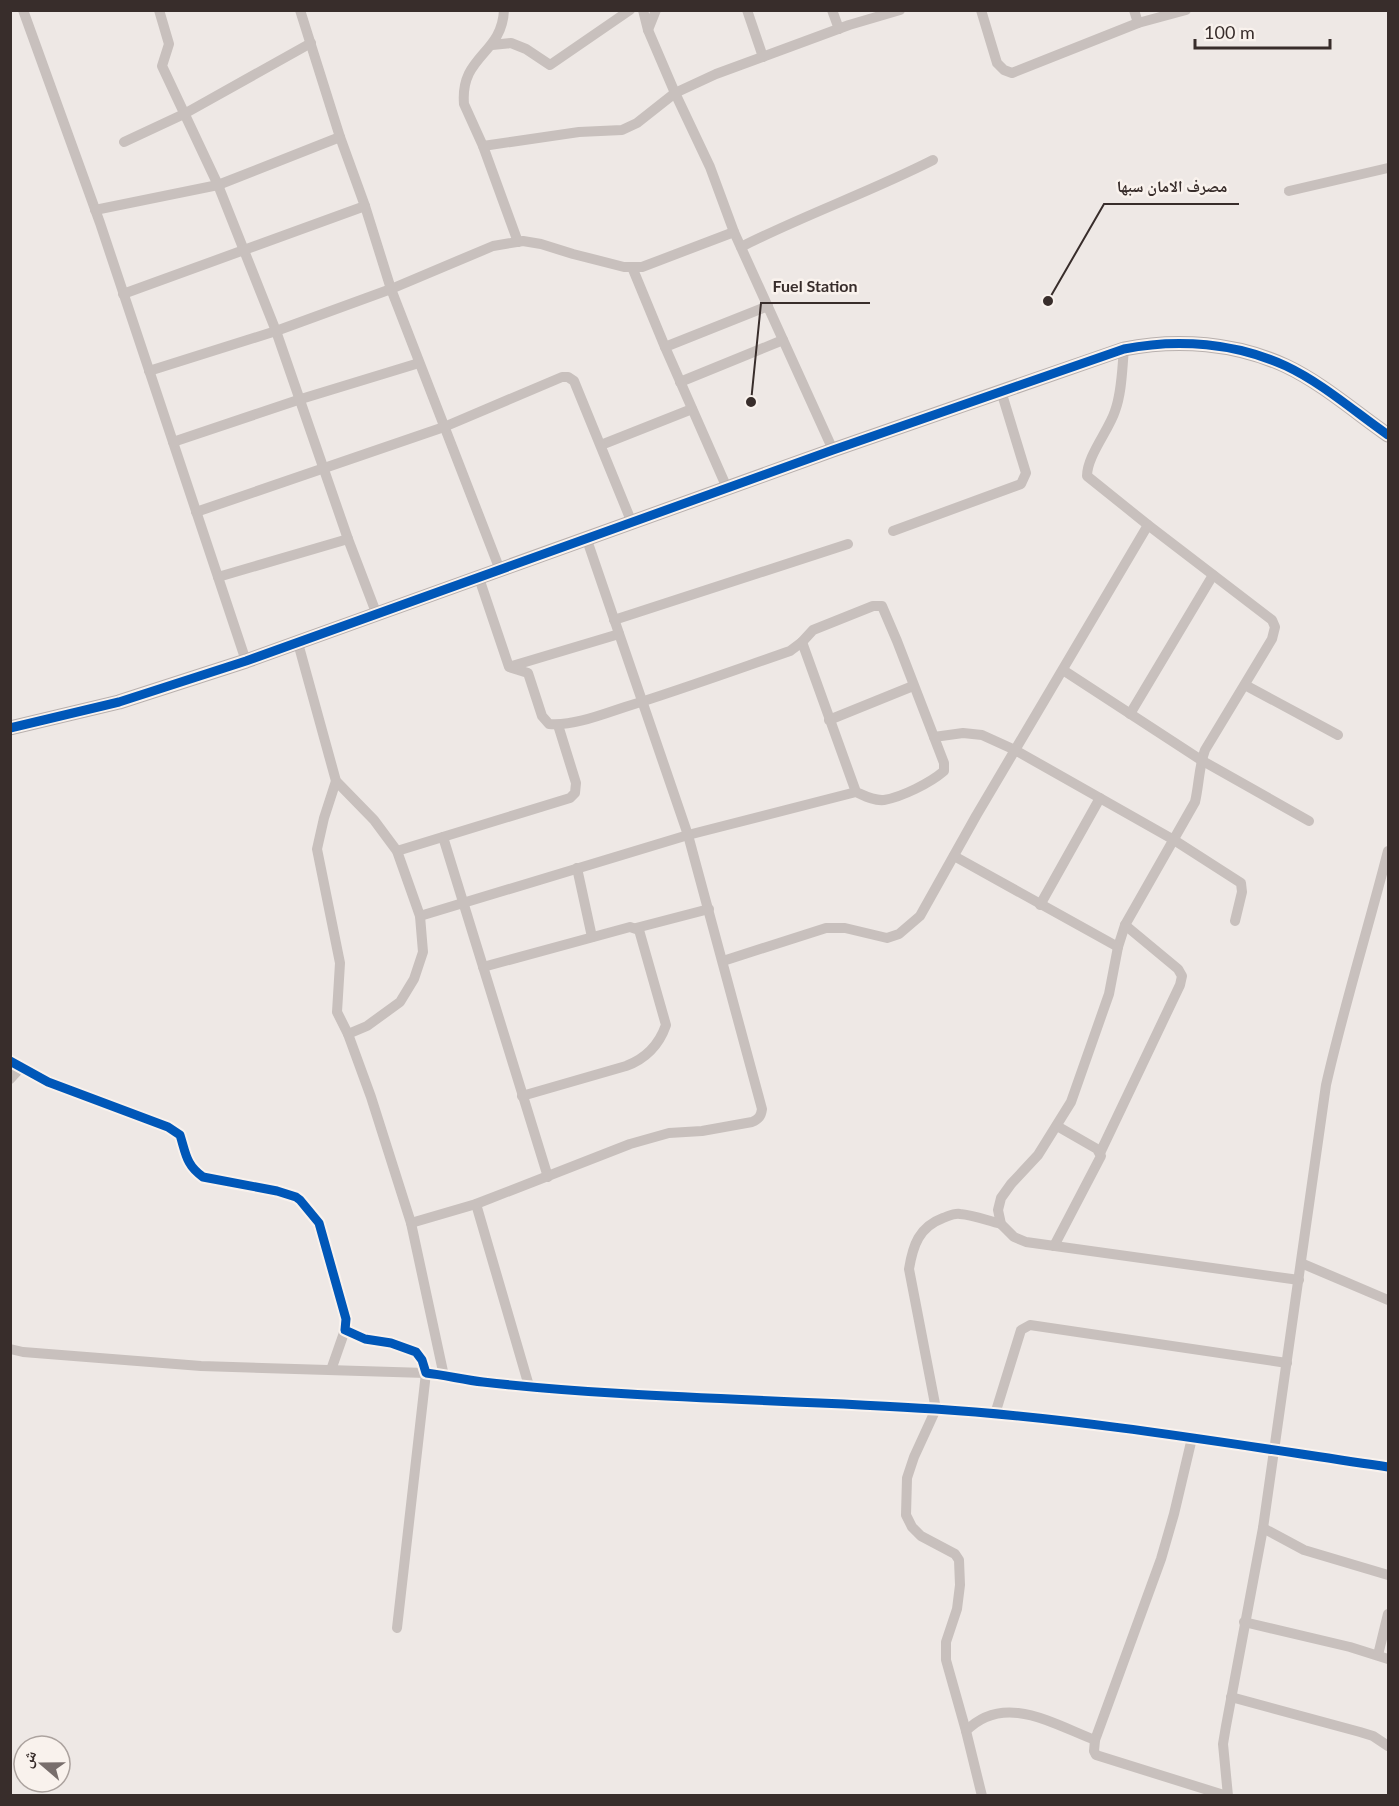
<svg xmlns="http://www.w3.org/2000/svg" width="1399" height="1806" font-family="Lato,'Noto Naskh Arabic',sans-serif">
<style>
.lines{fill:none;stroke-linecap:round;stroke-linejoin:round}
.street{stroke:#c8c0bd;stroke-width:10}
.secondary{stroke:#b8b0ae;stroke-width:15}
.cycleway-casing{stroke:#f9f2ed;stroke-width:13}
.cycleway{stroke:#0057b8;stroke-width:9}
.leader{fill:none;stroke:#382d2b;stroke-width:2}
.callout-dot{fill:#382d2b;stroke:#f9f2ed;stroke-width:2}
.callout-label{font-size:16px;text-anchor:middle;font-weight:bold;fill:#382d2b;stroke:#f9f2ed;stroke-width:5;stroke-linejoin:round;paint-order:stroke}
</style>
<rect width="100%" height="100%" fill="#eee8e5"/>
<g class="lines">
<!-- street -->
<g class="street">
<path d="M23,10L100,223L246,661"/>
<path d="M159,10L169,44L162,66L218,185L276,331L348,539L377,615"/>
<path d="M300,10L340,137L365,206L391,289L500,570"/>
<path d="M504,10C502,55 460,55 464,104L483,146L518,242"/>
<path d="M643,10L648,30L675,93L710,167L734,232L833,450"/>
<path d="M747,10L763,57"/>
<path d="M832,10L839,29"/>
<path d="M981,10L997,63L1004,70L1012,73L1138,23"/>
<path d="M1134,10L1138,23L1186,10"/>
<path d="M648,30L656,10"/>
<path d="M492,45L511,43L526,49L550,65L630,10"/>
<path d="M124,142L184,114L311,43"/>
<path d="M483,146L579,132L622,130L637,123L675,93L716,74L849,25L900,10"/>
<path d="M1289,191L1388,168"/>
<path d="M95,210L218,185L340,137"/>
<path d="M741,247C804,215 870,192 933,160"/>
<path d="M632,267L665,347"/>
<path d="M123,294L365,206"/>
<path d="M1124,349C1122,369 1122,392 1115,411C1109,430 1087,456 1087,476L1148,525L1272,620L1275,627L1272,639L1205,750C1199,766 1199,785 1195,802L1125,925L1118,947L1109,994L1071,1102L1038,1155L1011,1184L1001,1198L998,1210L1001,1224L1014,1237L1026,1242L1299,1280"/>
<path d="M149,371L276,331L391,289L493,246L523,241L541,244L573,254L624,267H642L734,232"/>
<path d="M680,382L783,340"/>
<path d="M173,442L301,399L419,363"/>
<path d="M601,445L692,409"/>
<path d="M727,488L665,347L768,306"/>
<path d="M196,512L444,427L562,377H568L574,381L632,523"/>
<path d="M893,531L1021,484L1026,473L1001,391"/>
<path d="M218,577L348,539"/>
<path d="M479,578L509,667L528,673L542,716L549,724C573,726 601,715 625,707C680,690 735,670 790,651L802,642L856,792"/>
<path d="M614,620L848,544"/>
<path d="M298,643L336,781L374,820L397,851L420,916L423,952L414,979L400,1002L367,1026L348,1034"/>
<path d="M512,666L619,634"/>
<path d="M1063,670L1201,760L1309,821"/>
<path d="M1245,685L1338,735"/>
<path d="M1130,714L1213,575"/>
<path d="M829,720L913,686"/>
<path d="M934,737L963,733L982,735L1015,750L1174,840L1241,883L1242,892L1235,921"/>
<path d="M336,781L324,818L317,849L340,963L337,1012L348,1034L371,1097L411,1223L444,1376"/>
<path d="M443,837L548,1177"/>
<path d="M397,851L570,798L575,793L576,783L558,725"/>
<path d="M954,856L1118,947"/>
<path d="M577,868L592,937"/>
<path d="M1040,905L1100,798"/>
<path d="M420,916L688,835L856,792C865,796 874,801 884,800C902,797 930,783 944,771V763L897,641L882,606H873L813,630L802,642"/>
<path d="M636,928L709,909"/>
<path d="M723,961L826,928H845L887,938L899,934L920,916L976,816L1148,525"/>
<path d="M483,967L630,927L639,930L666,1025C659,1045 645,1059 626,1066L522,1096"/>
<path d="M10,1061L48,1082L168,1127L180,1135C186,1154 186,1165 203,1177L277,1191L296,1197L300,1200L319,1223L346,1319L345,1330L365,1339L391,1343L416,1352L422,1360L426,1373C445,1375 464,1380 483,1382C633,1399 784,1399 935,1409C1087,1419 1238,1445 1388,1467"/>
<path d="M10,1079L21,1067"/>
<path d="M1100,1153L1180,985L1182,976L1178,969L1125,925"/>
<path d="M476,1204L529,1386"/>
<path d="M411,1223L476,1204L630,1144L669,1133L702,1131L752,1122C759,1119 761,1116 762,1109L688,835L587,540"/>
<path d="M1054,1246L1101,1156L1097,1149L1057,1126"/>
<path d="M1301,1263L1388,1300"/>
<path d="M10,1349L23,1352L201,1366L426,1373L397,1628"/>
<path d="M331,1370L345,1330"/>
<path d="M995,1414L1021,1330L1030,1325L1287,1363"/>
<path d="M1192,1438L1174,1514L1161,1559L1095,1740L1094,1751L1096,1755L1227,1796"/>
<path d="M1263,1528L1304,1550L1388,1575"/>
<path d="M1244,1622L1350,1647L1388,1659"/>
<path d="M1378,1655L1388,1614"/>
<path d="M1231,1697L1360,1732L1373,1736L1388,1746"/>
<path d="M966,1731L946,1660V1642L957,1609L960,1585L959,1560L955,1554L921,1536L912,1527L906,1515L907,1478L914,1457L936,1409L909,1269C913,1245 919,1227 943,1218C949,1216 954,1213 960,1214C974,1215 988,1221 1001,1224"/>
<path d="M982,1796L966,1731C1004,1692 1053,1724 1095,1740"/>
<path d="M1228,1796L1223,1744L1226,1726L1263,1528L1326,1085C1344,1006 1368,929 1388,851"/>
</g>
<!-- secondary -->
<path class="secondary" d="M10,728L119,702L246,661L833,450L1124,349C1178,338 1236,343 1286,366C1322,383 1355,412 1388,435"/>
<defs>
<g id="cycleway">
<path d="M10,728L119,702L246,661L833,450L1124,349C1178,338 1236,343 1286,366C1322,383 1355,412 1388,435"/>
<path d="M10,1061L48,1082L168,1127L180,1135C186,1154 186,1165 203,1177L277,1191L296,1197L300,1200L319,1223L346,1319L345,1330L365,1339L391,1343L416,1352L422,1360L426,1373C445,1375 464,1380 483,1382C633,1399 784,1399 935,1409C1087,1419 1238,1445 1388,1467"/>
</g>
</defs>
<!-- cycleway casing -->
<use href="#cycleway" class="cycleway-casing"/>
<!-- cycleway -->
<use href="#cycleway" class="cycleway"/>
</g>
<!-- callouts -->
<path class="leader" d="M1048 301L1104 204H1239M751 402L761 303H870"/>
<g class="callout-dot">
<circle cx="1048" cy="301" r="6"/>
<circle cx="751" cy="402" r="6"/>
</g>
<g class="callout-label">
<text x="1172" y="192">مصرف الامان سبها</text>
<text x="815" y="292">Fuel Station</text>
</g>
<!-- border -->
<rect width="1399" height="1806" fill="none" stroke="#382d2b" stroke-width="24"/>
<!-- north arrow -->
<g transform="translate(42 1764) rotate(290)"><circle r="28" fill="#f9f2ed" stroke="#aca39f" stroke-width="1.5"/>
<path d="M0-4.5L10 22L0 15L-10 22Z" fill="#786e6c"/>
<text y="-9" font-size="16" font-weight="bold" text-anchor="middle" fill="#382d2b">ش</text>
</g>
<!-- scale -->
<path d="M1195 39v9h135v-9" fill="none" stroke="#382d2b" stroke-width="3"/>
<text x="1204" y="39" font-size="18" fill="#382d2b" stroke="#f9f2ed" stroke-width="4.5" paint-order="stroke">100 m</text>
</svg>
